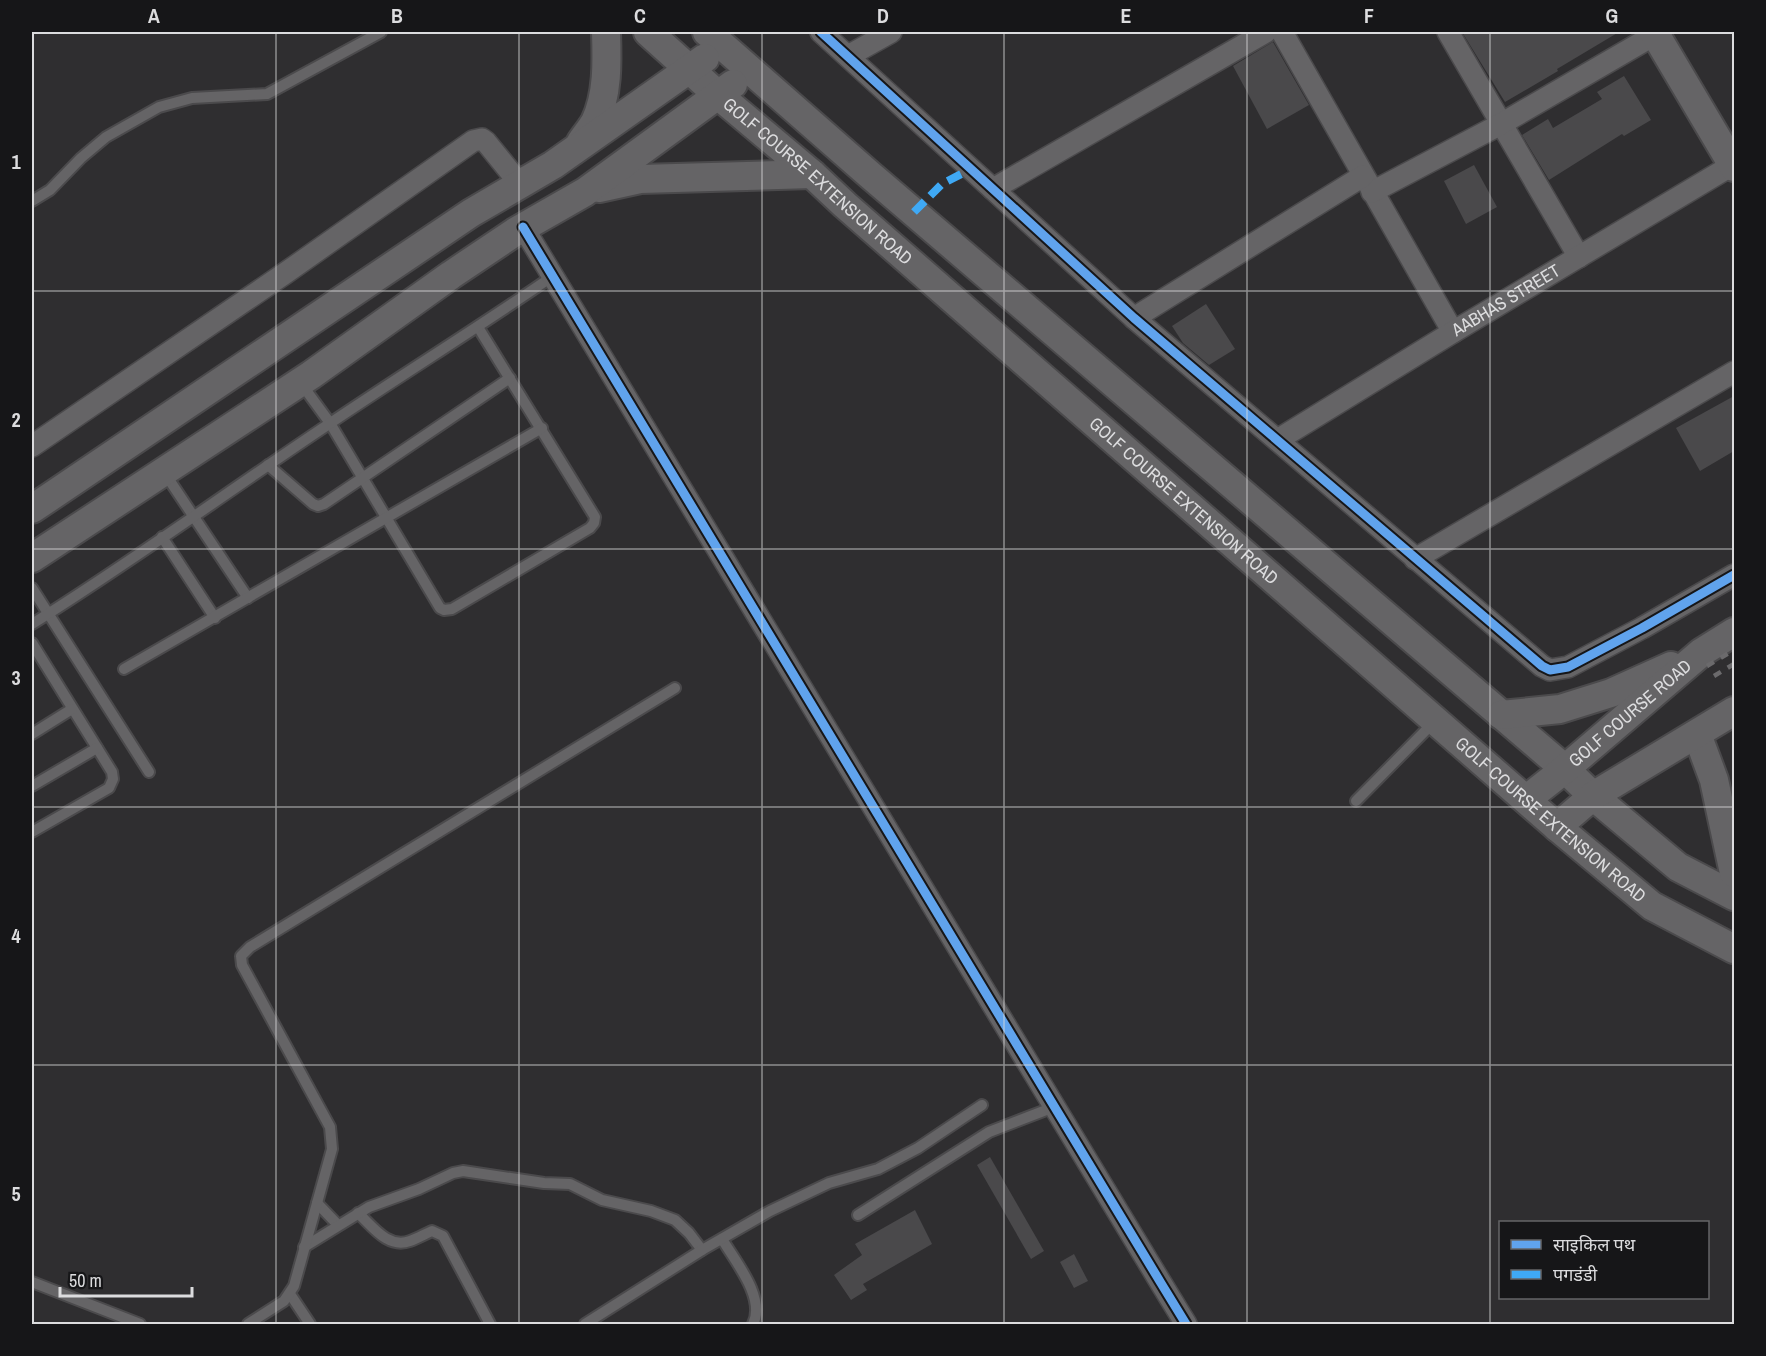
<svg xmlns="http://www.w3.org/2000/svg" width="1766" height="1356" font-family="'Archivo Narrow','Noto Sans Devanagari',sans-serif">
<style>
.building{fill:#4a494b}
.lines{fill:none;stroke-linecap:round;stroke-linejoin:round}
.lane-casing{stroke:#4b4a4c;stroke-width:14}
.street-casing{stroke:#4b4a4c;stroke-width:24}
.secondary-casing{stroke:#4b4a4c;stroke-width:32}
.lane{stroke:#656466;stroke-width:10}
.street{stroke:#656466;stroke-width:21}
.secondary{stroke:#656466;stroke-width:28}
.rail{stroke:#6b6a6c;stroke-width:4.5;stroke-dasharray:8 8;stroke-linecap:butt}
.quiet{stroke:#3fa9f5;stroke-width:8;stroke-dasharray:15 8;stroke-linecap:butt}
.cycleway-casing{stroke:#161618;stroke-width:13}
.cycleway{stroke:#60a3ed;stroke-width:9}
.grid{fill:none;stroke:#dcdcde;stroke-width:1.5;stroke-opacity:0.55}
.labels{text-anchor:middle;stroke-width:4.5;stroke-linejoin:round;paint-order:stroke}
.street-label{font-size:18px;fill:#dcdcde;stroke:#161618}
.neatline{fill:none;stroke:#dcdcde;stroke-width:2}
.grid-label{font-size:20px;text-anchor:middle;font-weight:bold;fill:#dcdcde}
</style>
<rect width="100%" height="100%" fill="#2f2e30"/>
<!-- building -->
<g class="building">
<path d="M1462,32H1619L1557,69L1558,71L1505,102Z"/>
<path d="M1273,42L1309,105L1267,129L1233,66Z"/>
<path d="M1624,76L1651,120L1624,136L1622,134L1549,180L1522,135L1548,119L1553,128L1602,99L1597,92Z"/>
<path d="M1474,165L1497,207L1466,224L1444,181Z"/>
<path d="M1206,304L1235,349L1209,365L1183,343L1172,326Z"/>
<path d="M1734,396V451L1700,471L1676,428Z"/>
<path d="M990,1157L1044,1251L1031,1259L977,1165Z"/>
<path d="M915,1210L932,1244L863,1284L867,1290L851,1300L834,1275L862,1255L855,1244Z"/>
<path d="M1074,1254L1088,1281L1074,1288L1060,1262Z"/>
</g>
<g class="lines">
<defs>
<g id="lane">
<path d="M32,201L50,190L81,158L106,137L159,107L192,98L267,94L381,32"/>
<path d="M300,382L330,423L440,608L444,610L452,609L590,528L594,523L595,517L478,327"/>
<path d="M268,465L313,504L318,506L324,504L510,378"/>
<path d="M164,472L248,598"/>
<path d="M162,537L215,618"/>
<path d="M32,588L149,772"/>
<path d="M32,624C133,561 230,490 329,424C403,374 479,327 553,276"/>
<path d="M32,643L112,772L113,779L109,788L32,832"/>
<path d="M124,669L542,428"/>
<path d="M32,734L72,709"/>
<path d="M32,786L97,748"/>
<path d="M1356,801L1434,722"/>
<path d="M317,1203L338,1225"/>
<path d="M358,1213C373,1227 388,1249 410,1241C418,1238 425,1234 432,1231L443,1236L490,1324"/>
<path d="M858,1215L989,1132L1054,1107"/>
<path d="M722,1239C735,1261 766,1298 753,1324"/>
<path d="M304,1247L369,1207L419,1189L453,1173L463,1171L544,1183L570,1184L602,1200L651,1211L675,1220L689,1233L702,1250"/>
<path d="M32,1282L140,1324"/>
<path d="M290,1294L310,1324"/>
<path d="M248,1324L284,1301L294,1286L332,1149L330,1127L242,965L241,956L250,947L675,688"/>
<path d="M585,1324L702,1250L770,1211L829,1183L878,1169L918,1148L982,1105"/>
</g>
<g id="street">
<path d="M821,32L1134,318L1542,666L1550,670L1568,667L1642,628L1734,575"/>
<path d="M1282,32L1453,332"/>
<path d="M1448,32L1579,257"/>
<path d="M850,55L891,32"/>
<path d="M993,189L1266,32"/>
<path d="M1372,192L1501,124L1656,34"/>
<path d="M523,227C745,593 963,960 1186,1324"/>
<path d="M1134,318L1363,176"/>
<path id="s1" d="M1279,439L1453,332L1734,164"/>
<path d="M32,446L284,274L473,141L482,139L486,142L520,184"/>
<path d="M1415,559L1734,372"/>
</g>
<g id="secondary">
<path id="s2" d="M648,32L718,95L812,174L845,205L1557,827L1652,906L1734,949"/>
<path d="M707,32L870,175L1565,769L1593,796L1678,867L1734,896"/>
<path d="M1654,32L1734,167"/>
<path d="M581,142C585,136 591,129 595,122C608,95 607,61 606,32"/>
<path d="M599,188L640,179L812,174"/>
<path d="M32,509L471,213L553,165L705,58"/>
<path d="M32,558L311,375L451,275L515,232L585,192L733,84"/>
<path d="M1501,715L1560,709L1611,693L1671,666"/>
<path d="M1697,734L1714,780L1734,873"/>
<path id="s3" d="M1527,799L1565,769L1702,652L1734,632"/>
<path d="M1557,827L1593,796L1734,711"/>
</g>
</defs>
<!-- lane casing -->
<use href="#lane" class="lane-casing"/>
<!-- street casing -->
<use href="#street" class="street-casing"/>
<!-- secondary casing -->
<use href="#secondary" class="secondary-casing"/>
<!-- lane -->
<use href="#lane" class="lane"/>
<!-- street -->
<use href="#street" class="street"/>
<!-- secondary -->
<use href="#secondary" class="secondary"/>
<!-- rail -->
<g class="rail">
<path d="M1707,666L1734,650"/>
<path d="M1714,676L1734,664"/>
</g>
<!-- quiet -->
<path class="quiet" d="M914,212L942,184L971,169"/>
<defs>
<g id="cycleway">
<path d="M821,32L1134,318L1542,666L1550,670L1568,667L1642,628L1734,575"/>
<path d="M523,227C745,593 963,960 1186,1324"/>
</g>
</defs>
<!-- cycleway casing -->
<use href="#cycleway" class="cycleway-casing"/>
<!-- cycleway -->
<use href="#cycleway" class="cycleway"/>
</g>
<!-- grid -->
<path class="grid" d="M276,32V1324M519,32V1324M762,32V1324M1004,32V1324M1247,32V1324M1490,32V1324M32,291H1734M32,549H1734M32,807H1734M32,1065H1734"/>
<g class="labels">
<!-- street labels -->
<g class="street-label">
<text dy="6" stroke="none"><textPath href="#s2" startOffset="226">GOLF COURSE EXTENSION ROAD</textPath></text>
<text dy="6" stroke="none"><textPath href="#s1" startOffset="266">AABHAS STREET</textPath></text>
<text dy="6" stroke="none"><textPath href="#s2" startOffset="712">GOLF COURSE EXTENSION ROAD</textPath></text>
<text dy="6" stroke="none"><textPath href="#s3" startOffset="134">GOLF COURSE ROAD</textPath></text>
<text dy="6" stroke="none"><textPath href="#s2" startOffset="1198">GOLF COURSE EXTENSION ROAD</textPath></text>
</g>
</g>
<!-- border -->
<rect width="1766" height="1356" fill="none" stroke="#161618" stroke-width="66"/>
<!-- legend -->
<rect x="1499" y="1221" width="210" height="78" fill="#161618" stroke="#656567" stroke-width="1.5"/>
<rect x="1511" y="1240" width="30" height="9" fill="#60a3ed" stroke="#656567" stroke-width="1.5"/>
<text x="1553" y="1251" font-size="18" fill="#dcdcde">साइकिल पथ</text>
<rect x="1511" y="1270" width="30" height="9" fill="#3fa9f5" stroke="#656567" stroke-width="1.5"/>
<text x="1553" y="1281" font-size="18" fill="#dcdcde">पगडंडी</text>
<!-- scale -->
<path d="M60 1287v9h132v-9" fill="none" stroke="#dcdcde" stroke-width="3"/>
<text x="69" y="1287" font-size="18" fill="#dcdcde" stroke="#161618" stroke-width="4.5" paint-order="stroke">50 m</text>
<rect x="33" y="33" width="1700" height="1290" class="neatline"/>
<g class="grid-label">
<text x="154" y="23">A</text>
<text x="397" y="23">B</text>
<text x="640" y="23">C</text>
<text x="883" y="23">D</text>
<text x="1126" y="23">E</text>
<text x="1369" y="23">F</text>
<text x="1612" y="23">G</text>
<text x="16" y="169">1</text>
<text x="16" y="427">2</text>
<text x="16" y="685">3</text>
<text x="16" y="943">4</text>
<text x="16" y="1201">5</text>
</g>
</svg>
